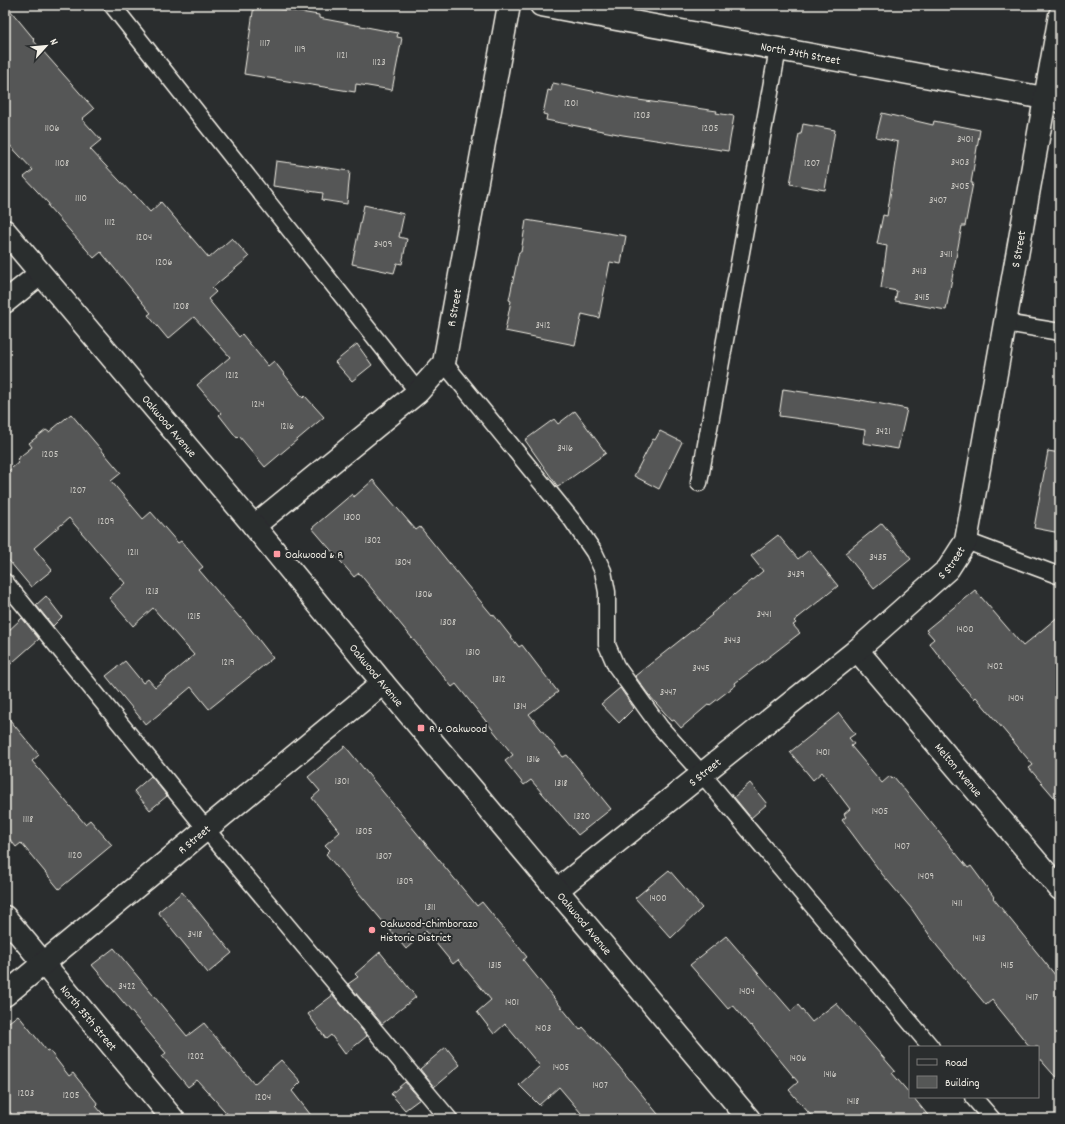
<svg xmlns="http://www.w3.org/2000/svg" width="1065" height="1124" font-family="Dekko,sans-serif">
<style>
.building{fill:#555756;stroke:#f4f1e8}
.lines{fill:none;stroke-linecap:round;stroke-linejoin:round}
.lane-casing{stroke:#f4f1e8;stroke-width:19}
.street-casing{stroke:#f4f1e8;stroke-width:25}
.secondary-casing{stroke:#f4f1e8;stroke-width:25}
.lane{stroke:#2a2d2e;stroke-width:16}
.street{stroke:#2a2d2e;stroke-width:22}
.secondary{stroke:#2a2d2e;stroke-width:22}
.poi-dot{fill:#ff9aa2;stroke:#2a2d2e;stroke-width:1.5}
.labels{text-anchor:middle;stroke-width:4;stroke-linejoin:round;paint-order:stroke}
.number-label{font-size:10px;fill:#cccac4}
.street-label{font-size:12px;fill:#f4f1e8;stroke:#2a2d2e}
.poi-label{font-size:12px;fill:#f4f1e8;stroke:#2a2d2e;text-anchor:start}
</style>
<rect width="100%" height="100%" fill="#2a2d2e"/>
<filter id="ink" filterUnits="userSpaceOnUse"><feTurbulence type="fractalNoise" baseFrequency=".025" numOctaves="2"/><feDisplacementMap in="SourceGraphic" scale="8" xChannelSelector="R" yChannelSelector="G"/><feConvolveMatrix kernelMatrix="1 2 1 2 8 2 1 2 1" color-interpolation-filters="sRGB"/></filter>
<g filter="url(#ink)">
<!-- building -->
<g class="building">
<path d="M5,5H6L34,39L33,40L94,109L82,119L101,140L90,149L133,195L134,194L150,212L161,202L209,258L232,238L249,257L212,288L216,292L208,299L239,337L242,334L268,366L274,361L303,398L305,396L324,417L265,467L239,436L237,438L219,415L221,413L197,385L230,357L194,317L168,339L148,315L151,313L101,252L94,258L48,206L49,204L24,177L33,170L5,140Z"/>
<path d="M254,5L319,15V18L398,33L397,37L402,38L392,90L356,84L355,92L244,74Z"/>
<path d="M553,83L631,99L717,111L716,113L734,116L728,151L623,135L546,120L547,115L543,114L548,90L551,91Z"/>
<path d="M882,113L933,125L934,121L980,130L971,183H973L965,226H962L946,310L895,301L897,291L881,288L887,246L877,244L883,215L887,216L898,142L876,137Z"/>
<path d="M803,124L835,130L825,190L790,184L799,134H801Z"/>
<path d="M276,161L350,171L347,204L322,200L323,193L273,186Z"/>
<path d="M364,205L404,214L399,237L407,239L402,264L397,263L394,273L352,264Z"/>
<path d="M526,220L626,236L621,264L610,262L599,318L582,314L575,345L505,331L511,301L509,300L519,252H521Z"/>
<path d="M357,344L372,365L352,381L335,362Z"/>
<path d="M783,389L861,401V400L907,409L898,449L863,443L865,430L822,423L823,422L779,416Z"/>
<path d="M575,411L606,453L558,487L525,440L554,419L558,424Z"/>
<path d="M71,414L121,473L111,481L143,519L151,512L178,543L181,541L203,567L199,570L240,618L241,617L273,658L209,709L191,687L146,725L106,676L125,661L143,683L148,679L155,687L194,655L153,608L133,626L109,598L125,583L69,518L34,548L52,570L31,587L5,556V474L19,462L17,459L32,447L29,443L46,430L49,432Z"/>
<path d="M660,431L682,442L659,489L634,476L653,439L655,440Z"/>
<path d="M1048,451L1060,453V533L1034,528Z"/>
<path d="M373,480L416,530L420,527L467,585L492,615L493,614L519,647L522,645L558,692L529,714L563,757L567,755L611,809L578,835L531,780L524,785L505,761L513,755L456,684L452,687L359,573L354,577L312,528L352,494L354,497Z"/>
<path d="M882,523L911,559L874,589L845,553Z"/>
<path d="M778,535L798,559L809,550L838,586L794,621L796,623L793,625L800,633L735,683L736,685L710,705L709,704L681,728L674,720L672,721L648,694L635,676L712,615L711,614L763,571L751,556Z"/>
<path d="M975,590L1023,646L1060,615V666L1054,670L1060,678V804L1029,768L1033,765L976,697L974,699L956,678L929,643L934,639L926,630Z"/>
<path d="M46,596L62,617L53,626L36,605Z"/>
<path d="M22,618L39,639L5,669V634Z"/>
<path d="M620,688L634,708L619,723L601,704Z"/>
<path d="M839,713L855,734L849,738L854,744L851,746L882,783L890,776L892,779L894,777L968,868L971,866L994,897L993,898L1060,981V1082L1038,1057V1047H1030L992,1000L986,1005L937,946L911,908L882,874L842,820L846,817L844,814L850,809L822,772L813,780L790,752Z"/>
<path d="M5,714L39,755L32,761L85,824L90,820L112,845L59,889L21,843L16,847L5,833Z"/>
<path d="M345,746L477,906L482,902L527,957L523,960L580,1030L583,1027L616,1063L662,1119H586L559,1087L539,1105L519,1085L540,1066L505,1024L494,1034L477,1012L491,1000L458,960L453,964L426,931L406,949L326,854L330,850L325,845L340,832L312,798L320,791L308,777Z"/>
<path d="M151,776L167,796L150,810L134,791Z"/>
<path d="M750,783L767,804L751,818L734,797Z"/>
<path d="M669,870L702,908L671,938L635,898Z"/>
<path d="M182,892L232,953L208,973L158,912Z"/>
<path d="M726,936L791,1011L798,1005L812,1022L836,1003L895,1071L892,1073L910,1094V1097H913L931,1119H814L789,1090L798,1082L751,1025L750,1026L733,1005L728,1009L690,965Z"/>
<path d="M114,948L187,1036L204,1023L254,1084L281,1060L301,1082L292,1091L314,1119H232L197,1080L188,1087L162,1056L166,1053L92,965Z"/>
<path d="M380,952L416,997L382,1024L348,984L358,977L355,974Z"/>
<path d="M333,995L367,1036L345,1054L331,1035L326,1039L308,1014Z"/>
<path d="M18,1015L47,1051L49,1050L69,1076L73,1073L98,1104L96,1106L107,1119H15L5,1105V1025Z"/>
<path d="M446,1047L460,1065L434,1087L420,1069Z"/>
<path d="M405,1082L420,1099L405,1110L391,1094Z"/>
</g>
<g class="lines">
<defs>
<g id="lane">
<path d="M112,5L418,392"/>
<path d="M1005,323L1060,332"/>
<path d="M444,363L572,520L594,552L603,571L607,592V645L616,666L660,727L702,774L931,1047"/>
<path d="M699,483L778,49"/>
<path d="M966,541L1060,576"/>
<path d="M5,582L206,829L449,1119"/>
<path d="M973,1097L992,1119"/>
</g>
<g id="street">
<path id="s1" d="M541,5L1060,101"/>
<path d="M5,302L40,274"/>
<path id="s2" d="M254,526L418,392L444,363L509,5"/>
<path id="s3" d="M857,650L1060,889"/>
<path id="s4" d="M557,890L857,650L948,569L966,541L1060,15"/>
<path id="s5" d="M5,917L173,1119"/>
<path id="s6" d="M5,995L383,683"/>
</g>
<g id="secondary">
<path id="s7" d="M5,231L254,526L383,683L749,1119"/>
</g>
</defs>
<!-- lane casing -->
<use href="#lane" class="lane-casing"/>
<!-- street casing -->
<use href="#street" class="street-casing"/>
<!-- secondary casing -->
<use href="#secondary" class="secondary-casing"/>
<!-- lane -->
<use href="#lane" class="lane"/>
<!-- street -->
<use href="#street" class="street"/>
<!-- secondary -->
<use href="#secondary" class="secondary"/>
</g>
</g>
<!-- markers -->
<g class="poi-dot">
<rect x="273" y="550" width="8" height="8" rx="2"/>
<rect x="417" y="724" width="8" height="8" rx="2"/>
<circle cx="372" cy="930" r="4"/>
</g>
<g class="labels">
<!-- number labels -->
<g class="number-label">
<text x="265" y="46">1117</text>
<text x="300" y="52">1119</text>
<text x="342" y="58">1121</text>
<text x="379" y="65">1123</text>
<text x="571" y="106">1201</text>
<text x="642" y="118">1203</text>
<text x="52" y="131">1106</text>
<text x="710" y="131">1205</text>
<text x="965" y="142">3401</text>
<text x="960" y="165">3403</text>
<text x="62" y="166">1108</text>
<text x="812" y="166">1207</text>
<text x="960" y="189">3405</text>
<text x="81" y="201">1110</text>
<text x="938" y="203">3407</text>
<text x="110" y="225">1112</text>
<text x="144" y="240">1204</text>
<text x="383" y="247">3409</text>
<text x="946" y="257">3411</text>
<text x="164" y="265">1206</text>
<text x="919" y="274">3413</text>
<text x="922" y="300">3415</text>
<text x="181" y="309">1208</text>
<text x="543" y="328">3412</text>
<text x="232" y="378">1212</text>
<text x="258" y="407">1214</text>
<text x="287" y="429">1216</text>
<text x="883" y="434">3421</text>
<text x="565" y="451">3416</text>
<text x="50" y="457">1205</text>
<text x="78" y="493">1207</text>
<text x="352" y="520">1300</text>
<text x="106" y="524">1209</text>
<text x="373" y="543">1302</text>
<text x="133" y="555">1211</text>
<text x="878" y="560">3435</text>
<text x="403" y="565">1304</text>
<text x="796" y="577">3439</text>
<text x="152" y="594">1213</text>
<text x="424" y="597">1306</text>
<text x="764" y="617">3441</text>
<text x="194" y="619">1215</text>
<text x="448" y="625">1308</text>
<text x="965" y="632">1400</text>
<text x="732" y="643">3443</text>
<text x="473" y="655">1310</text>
<text x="228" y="665">1219</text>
<text x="995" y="669">1402</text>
<text x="701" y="671">3445</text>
<text x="499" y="682">1312</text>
<text x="668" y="695">3447</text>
<text x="1016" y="701">1404</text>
<text x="520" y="709">1314</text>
<text x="823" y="755">1401</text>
<text x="533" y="762">1316</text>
<text x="342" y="784">1301</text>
<text x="561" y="786">1318</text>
<text x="880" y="814">1405</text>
<text x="582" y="819">1320</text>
<text x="28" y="822">1118</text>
<text x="364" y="834">1305</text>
<text x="902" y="849">1407</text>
<text x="75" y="858">1120</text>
<text x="384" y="859">1307</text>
<text x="926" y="879">1409</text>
<text x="405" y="884">1309</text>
<text x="658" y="901">1400</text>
<text x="957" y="906">1411</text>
<text x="430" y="910">1311</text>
<text x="195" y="937">3418</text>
<text x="979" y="941">1413</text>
<text x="495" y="968">1315</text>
<text x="1007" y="968">1415</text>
<text x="127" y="989">3422</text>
<text x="747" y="994">1404</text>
<text x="1032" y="1000">1417</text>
<text x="512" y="1005">1401</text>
<text x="543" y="1031">1403</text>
<text x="196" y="1059">1202</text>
<text x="798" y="1061">1406</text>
<text x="561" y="1070">1405</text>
<text x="830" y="1077">1416</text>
<text x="600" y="1088">1407</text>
<text x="26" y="1096">1203</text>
<text x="71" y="1098">1205</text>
<text x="263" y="1100">1204</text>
<text x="853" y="1104">1418</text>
</g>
<!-- street labels -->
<g class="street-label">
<text dy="4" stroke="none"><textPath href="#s1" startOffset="264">North 34th Street</textPath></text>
<text dy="4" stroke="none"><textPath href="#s4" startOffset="836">S Street</textPath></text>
<text dy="4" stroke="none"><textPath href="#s2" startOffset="307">R Street</textPath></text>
<text dy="4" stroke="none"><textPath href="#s7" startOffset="255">Oakwood Avenue</textPath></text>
<text dy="4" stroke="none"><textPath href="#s4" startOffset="513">S Street</textPath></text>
<text dy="4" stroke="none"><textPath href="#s7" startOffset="579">Oakwood Avenue</textPath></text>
<text dy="4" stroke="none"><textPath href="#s3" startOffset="157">Melton Avenue</textPath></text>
<text dy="4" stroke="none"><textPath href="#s4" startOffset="189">S Street</textPath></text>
<text dy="4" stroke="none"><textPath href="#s6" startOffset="245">R Street</textPath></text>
<text dy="4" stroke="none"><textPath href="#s7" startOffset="903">Oakwood Avenue</textPath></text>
<text dy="4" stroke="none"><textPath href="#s5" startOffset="131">North 35th Street</textPath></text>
</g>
<!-- poi labels -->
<g class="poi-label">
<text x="285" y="558">Oakwood &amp; R</text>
<text x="429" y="732">R &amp; Oakwood</text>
<text x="380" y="927">Oakwood-Chimborazo<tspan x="380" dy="14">Historic District</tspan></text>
</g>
</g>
<!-- margin -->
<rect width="1065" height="1124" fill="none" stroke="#2a2d2e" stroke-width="20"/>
<rect x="10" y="10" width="1045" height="1104" fill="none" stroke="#f4f1e8" stroke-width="1.5" filter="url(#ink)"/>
<!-- legend -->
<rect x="909" y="1046" width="130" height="52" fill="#2a2d2e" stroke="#7b7b78"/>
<rect x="917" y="1059" width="20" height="6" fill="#2a2d2e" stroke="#7b7b78"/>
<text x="945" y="1066" font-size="12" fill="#f4f1e8">Road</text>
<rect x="917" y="1076" width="20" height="12" fill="#555756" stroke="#7b7b78"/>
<text x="945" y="1086" font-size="12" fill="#f4f1e8">Building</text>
<!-- north arrow -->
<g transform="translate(46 46) rotate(63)" stroke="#2a2d2e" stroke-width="3" paint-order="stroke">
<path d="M0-3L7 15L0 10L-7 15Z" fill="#f4f1e8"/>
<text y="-6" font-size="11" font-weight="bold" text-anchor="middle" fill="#f4f1e8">N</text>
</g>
</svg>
